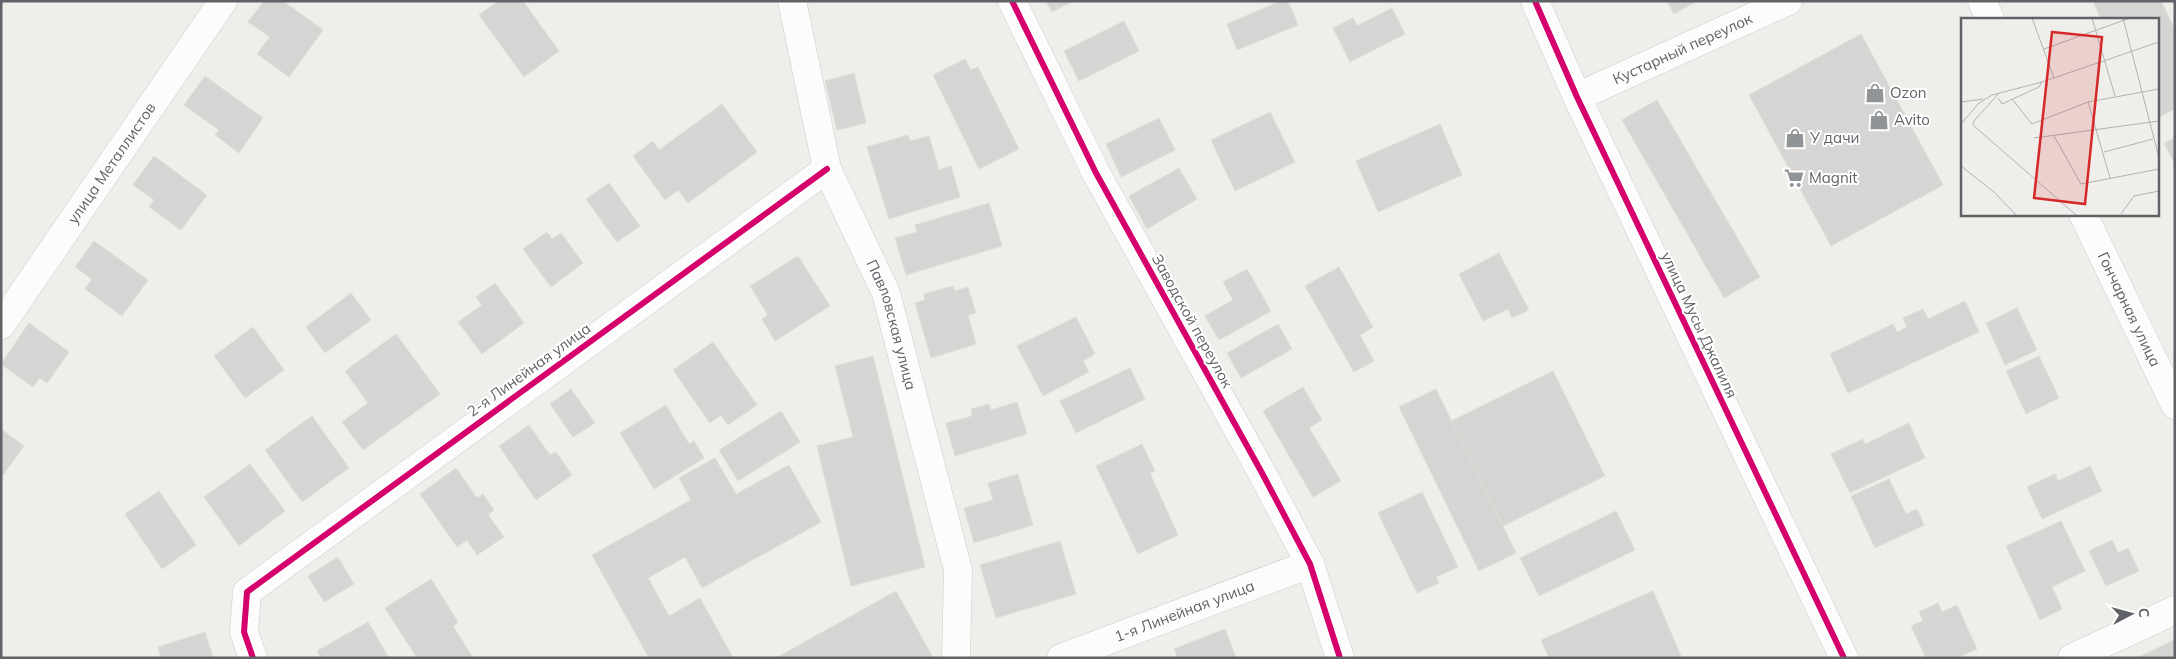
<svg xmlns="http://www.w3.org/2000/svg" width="2176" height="659" font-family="Mulish,sans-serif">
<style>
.building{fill:#d6d5d3;stroke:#deddd9}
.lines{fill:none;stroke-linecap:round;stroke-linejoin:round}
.minor-casing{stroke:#cbcccc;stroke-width:29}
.minor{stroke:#fdfcfc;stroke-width:28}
.cycleway-casing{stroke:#fff;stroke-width:9}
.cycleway{stroke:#d6006c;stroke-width:6}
.labels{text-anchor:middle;stroke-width:4;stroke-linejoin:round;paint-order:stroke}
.street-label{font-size:15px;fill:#5f6368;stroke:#fff}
.poi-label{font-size:15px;fill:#5f6368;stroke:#fff;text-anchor:start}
.inset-road{fill:none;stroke:#b1b2b2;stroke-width:1}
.view{fill:#d62828;fill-opacity:0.15;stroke:#d62828;stroke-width:2.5}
.inset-edge{fill:none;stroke:#5f6368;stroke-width:2.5}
</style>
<rect width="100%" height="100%" fill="#efeeea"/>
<!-- building -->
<g class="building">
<path d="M264,1H283L323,30L289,77L257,54L270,37L248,22Z"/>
<path d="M498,1H523L559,51L524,77L479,15Z"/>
<path d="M1046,1H1073L1052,12Z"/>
<path d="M1281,1H1288L1298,25L1237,50L1227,24Z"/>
<path d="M1667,1H1697L1674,14Z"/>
<path d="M2093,1H2161L2175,30V109L2157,118V19H2101Z"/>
<path d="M1392,8L1405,34L1350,62L1333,28L1353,18L1357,26Z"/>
<path d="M1124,21L1139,51L1079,81L1064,51Z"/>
<path d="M1861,34L1943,185L1831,246L1749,95Z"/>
<path d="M965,59L971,70L978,67L1019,149L979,169L933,75Z"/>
<path d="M854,73L866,123L837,130L825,81Z"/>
<path d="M205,76L263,118L239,153L215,135L219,130L184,105Z"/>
<path d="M1657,100L1760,277L1724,298L1622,120Z"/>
<path d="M722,104L757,152L688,203L678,190L665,200L633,156L653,141L659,150Z"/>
<path d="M1270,112L1295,162L1235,191L1211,140Z"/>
<path d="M1159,118L1175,150L1121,177L1106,144Z"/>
<path d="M1440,124L1462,175L1378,212L1356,161Z"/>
<path d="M908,135L910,141L929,136L939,170L951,166L960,197L889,219L867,147Z"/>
<path d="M2175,138V164L2164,143Z"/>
<path d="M154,156L207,195L181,230L149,207L154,200L133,185Z"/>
<path d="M1179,168L1197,199L1147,229L1129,196Z"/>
<path d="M609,183L640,226L617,242L586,199Z"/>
<path d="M989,203L1002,246L906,275L895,238L917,232L915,225Z"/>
<path d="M547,232L552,239L561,233L583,263L551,287L523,249Z"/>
<path d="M94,241L148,280L122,316L85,289L92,279L75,267Z"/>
<path d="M1499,253L1529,310L1512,318L1508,309L1483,321L1459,274Z"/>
<path d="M798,256L830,306L775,341L762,319L768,315L750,286Z"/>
<path d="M1339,267L1373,327L1360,335L1374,361L1354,372L1305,286Z"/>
<path d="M1247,269L1271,311L1219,340L1205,316L1233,300L1223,282Z"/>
<path d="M495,283L524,323L482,354L458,322L482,305L476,297Z"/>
<path d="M953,286L955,291L968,287L976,313L968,315L976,344L931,358L915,303L925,300L924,294Z"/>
<path d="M351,293L371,320L325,353L306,327Z"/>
<path d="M1965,301L1979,332L1848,393L1830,354L1893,324L1897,332L1907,327L1903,318L1923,309L1928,319Z"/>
<path d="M2017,308L2037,350L2005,365L1986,323Z"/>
<path d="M1076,317L1095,354L1083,361L1089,372L1043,396L1017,346Z"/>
<path d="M29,323L69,352L47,383L40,378L33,387L1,364Z"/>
<path d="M1278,324L1292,349L1241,378L1227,353Z"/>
<path d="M253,327L284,370L245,398L214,356Z"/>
<path d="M396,334L440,394L363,450L342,422L368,403L345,371Z"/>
<path d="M713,342L757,405L728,425L721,415L710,423L673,370Z"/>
<path d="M873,356L925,567L851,586L817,446L853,437L835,366Z"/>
<path d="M2039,356L2059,398L2026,414L2006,371Z"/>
<path d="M1130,368L1145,399L1076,433L1060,401Z"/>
<path d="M1553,371L1605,476L1503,526L1451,421Z"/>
<path d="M1303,387L1322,420L1309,428L1341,481L1313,497L1263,411Z"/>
<path d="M571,389L595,423L573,437L550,404Z"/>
<path d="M1436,389L1516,553L1479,571L1399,407Z"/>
<path d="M1017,402L1027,434L955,456L946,423L972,416L971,409L989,404L991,410Z"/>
<path d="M666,405L689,444L694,441L704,458L654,489L620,433Z"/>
<path d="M781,411L800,442L738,481L719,450Z"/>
<path d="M312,416L349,468L302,502L265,450Z"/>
<path d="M1909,423L1925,458L1850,493L1831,454L1863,439L1865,444Z"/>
<path d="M529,425L550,455L556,452L572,475L536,500L499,446Z"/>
<path d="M1,429L24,446L1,478Z"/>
<path d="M1142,444L1155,471L1150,473L1178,535L1138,554L1096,466Z"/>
<path d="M715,458L736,494L789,465L821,522L702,588L685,557L648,578L669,616L700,598L733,658H649L592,555L691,500L679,478Z"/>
<path d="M250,464L285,511L239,546L204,497Z"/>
<path d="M2090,466L2102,491L2042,519L2027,487L2055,474L2058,481Z"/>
<path d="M456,468L477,498L483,494L494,510L488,515L504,537L477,555L467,540L457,547L420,494Z"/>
<path d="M1018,474L1033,525L974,543L964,508L993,500L988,483Z"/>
<path d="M1889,479L1906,514L1917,509L1924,525L1875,548L1851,496Z"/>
<path d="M159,491L196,545L162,569L125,514Z"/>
<path d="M1422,492L1458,567L1436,577L1439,583L1417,593L1378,513Z"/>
<path d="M1616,511L1635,550L1539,596L1520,558Z"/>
<path d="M2061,521L2085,571L2052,587L2062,609L2040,620L2006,546Z"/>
<path d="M2112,540L2118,553L2128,548L2139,571L2106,586L2089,551Z"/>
<path d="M1060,541L1076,594L996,618L980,565Z"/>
<path d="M338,557L354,584L324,602L308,576Z"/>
<path d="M431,579L458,622L453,626L473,658H417L385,608Z"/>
<path d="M896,591L932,656L928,658H776Z"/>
<path d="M1653,591L1682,658H1549L1541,640Z"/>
<path d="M1938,603L1942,612L1957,605L1977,649L1957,658H1926L1911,626L1923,621L1919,612Z"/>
<path d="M368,622L389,658H321L317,651Z"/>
<path d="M1225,629L1236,658H1178L1174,649Z"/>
<path d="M205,632L213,658H161L158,647Z"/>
<path d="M2174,640L2175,658H2137Z"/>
</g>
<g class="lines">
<defs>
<g id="minor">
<path id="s1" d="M792,1L827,169L886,293L958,570L956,658"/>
<path d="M1012,1L1096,173L1262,473L1310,564L1340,658"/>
<path d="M1535,1L1577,97L1844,658"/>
<path d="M1982,1L1990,19"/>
<path id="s2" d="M1577,97L1788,1"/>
<path id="s3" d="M2083,214L2175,405"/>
<path id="s4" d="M1,325L223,1"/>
<path d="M253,658L244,632L247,592L827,169"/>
<path id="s5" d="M1061,658L1310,564"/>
<path d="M2072,658L2175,610"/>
</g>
</defs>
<!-- minor casing -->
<use href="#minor" class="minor-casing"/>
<!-- minor -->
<use href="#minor" class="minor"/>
<defs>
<g id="cycleway">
<path d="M1012,1L1096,173L1262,473L1310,564L1340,658"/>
<path d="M1535,1L1577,97L1844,658"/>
<path d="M253,658L244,632L247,592L827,169"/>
</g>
</defs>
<!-- cycleway casing -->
<use href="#cycleway" class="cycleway-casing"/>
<!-- cycleway -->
<use href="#cycleway" class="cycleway"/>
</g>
<!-- icons -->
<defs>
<symbol id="shop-bare" viewBox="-9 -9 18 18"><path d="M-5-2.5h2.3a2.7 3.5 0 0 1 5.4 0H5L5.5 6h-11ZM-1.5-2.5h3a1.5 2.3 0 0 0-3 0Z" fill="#919496" stroke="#fff" stroke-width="2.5" paint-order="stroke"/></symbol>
<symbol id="supermarket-bare" viewBox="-9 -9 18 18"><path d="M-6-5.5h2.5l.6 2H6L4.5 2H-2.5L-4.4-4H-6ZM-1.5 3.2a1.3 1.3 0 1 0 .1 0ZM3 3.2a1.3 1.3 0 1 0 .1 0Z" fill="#919496" stroke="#fff" stroke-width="2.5" paint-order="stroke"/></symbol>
</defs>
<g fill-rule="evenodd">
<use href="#shop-bare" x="1861" y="79" width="28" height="28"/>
<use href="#shop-bare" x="1865" y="106" width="28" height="28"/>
<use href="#shop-bare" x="1781" y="124" width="28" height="28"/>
<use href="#supermarket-bare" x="1780" y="164" width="28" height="28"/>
</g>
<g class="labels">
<!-- street labels -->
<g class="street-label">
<text dy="5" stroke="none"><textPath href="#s2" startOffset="116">Кустарный переулок</textPath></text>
<text dy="5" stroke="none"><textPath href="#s4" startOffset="196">улица Металлистов</textPath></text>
<text dy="5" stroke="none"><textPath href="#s3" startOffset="106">Гончарная улица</textPath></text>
<text transform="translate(1192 321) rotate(61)" y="5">Заводской переулок</text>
<text transform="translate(1699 325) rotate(65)" y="5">улица Мусы Джалиля</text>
<text dy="5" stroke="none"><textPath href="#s1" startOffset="341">Павловская улица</textPath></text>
<text transform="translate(529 370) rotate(-36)" y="5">2-я Линейная улица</text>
<text dy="5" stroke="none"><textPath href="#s5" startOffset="132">1-я Линейная улица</textPath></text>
</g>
<!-- poi labels -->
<g class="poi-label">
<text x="1890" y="98">Ozon</text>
<text x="1894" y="125">Avito</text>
<text x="1810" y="143">У дачи</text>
<text x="1809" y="183">Magnit</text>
</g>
</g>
<!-- overview -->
<g transform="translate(1961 18)">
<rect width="198" height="198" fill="#efeeea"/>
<path class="inset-road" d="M71,0L93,60M131,0L154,78M162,0L198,140M83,31L169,0M38,75L13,103L12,107L115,197M37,80L41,86L78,69L81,64M51,81L71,106L127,84L198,71M0,84L22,81M127,84L149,160M0,106L18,85L31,77L81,64L198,24M93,118L120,166L198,151M73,120L198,103M143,134L192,121M0,148L33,174L55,197M160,196L173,178L198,173"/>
<path class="view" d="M91,14L141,19L124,186L73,180Z"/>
<rect width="198" height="198" class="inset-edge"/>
</g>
<!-- border -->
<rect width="2176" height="659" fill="none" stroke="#5f6368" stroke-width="5"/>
<!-- north arrow -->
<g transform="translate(2131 614) rotate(84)" stroke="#ffffff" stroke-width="4" paint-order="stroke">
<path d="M0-4L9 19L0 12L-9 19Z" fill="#5f6368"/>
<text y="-8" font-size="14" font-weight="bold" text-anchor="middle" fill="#5f6368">С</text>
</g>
</svg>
